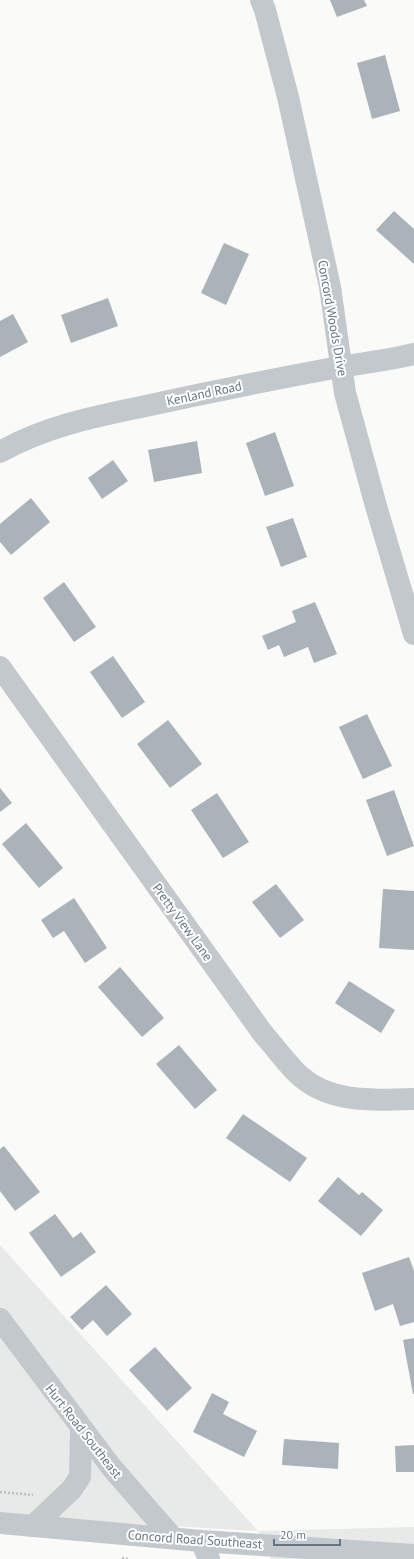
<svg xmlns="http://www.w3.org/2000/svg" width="414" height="1559" font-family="'PT Sans',sans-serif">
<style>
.built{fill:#e8e9e9}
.building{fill:#aab3b9}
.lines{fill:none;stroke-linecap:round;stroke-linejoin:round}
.path{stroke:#bbbfc2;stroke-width:2.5;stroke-dasharray:2 2;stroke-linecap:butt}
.minor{stroke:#c3c8cc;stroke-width:22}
.tertiary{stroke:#c3c8cc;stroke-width:22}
.labels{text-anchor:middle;stroke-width:4;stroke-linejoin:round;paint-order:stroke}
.street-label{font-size:13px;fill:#657683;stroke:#fff}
</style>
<rect width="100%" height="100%" fill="#fafaf8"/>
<!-- built -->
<path class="built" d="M0,1245L258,1531L414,1527V1559H271L258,1531L0,1516Z"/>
<!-- building -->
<g class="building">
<path d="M330,0H364L367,6L337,17Z"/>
<path d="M385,55L400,111L372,119L357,63Z"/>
<path d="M394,211L414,229V264L376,230Z"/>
<path d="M224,243L249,254L226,305L201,293Z"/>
<path d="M108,298L118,326L71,343L61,315Z"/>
<path d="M13,314L28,342L0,357V321Z"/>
<path d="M275,432L294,486L265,496L246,443Z"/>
<path d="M197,441L202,473L154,482L148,450Z"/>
<path d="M113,460L128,481L102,499L88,478Z"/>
<path d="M31,498L50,522L11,555L0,542V524Z"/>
<path d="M293,518L307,557L281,567L266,527Z"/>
<path d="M64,582L96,627L74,642L43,598Z"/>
<path d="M315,602L337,654L314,663L308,647L284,657L279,645L268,650L262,636L296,622L292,611Z"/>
<path d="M113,656L145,702L122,718L90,672Z"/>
<path d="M367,714L392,766L363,779L339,727Z"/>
<path d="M168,720L202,764L170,788L137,744Z"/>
<path d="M0,788L12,803L0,812Z"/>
<path d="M394,790L414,846L387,856L366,800Z"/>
<path d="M217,793L249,842L223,858L191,810Z"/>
<path d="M26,823L63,868L39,888L2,844Z"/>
<path d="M276,884L304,920L280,938L252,902Z"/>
<path d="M383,889L414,891V950L379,948Z"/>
<path d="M74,898L107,948L85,963L64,931L53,938L41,920Z"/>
<path d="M120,967L164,1018L142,1037L98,987Z"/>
<path d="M349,981L395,1010L381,1033L335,1003Z"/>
<path d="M179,1045L217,1090L195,1109L156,1064Z"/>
<path d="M243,1114L307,1158L290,1182L226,1138Z"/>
<path d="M4,1146L40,1192L15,1211L0,1191V1149Z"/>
<path d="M338,1177L359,1195L362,1192L383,1210L361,1236L318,1201Z"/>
<path d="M55,1214L73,1238L81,1232L96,1252L61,1277L29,1233Z"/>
<path d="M409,1257L414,1271V1322L400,1326L393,1304L375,1311L362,1273Z"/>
<path d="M106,1285L132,1314L107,1336L93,1320L82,1330L70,1317Z"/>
<path d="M414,1338V1394H413L403,1340Z"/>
<path d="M155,1347L192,1388L167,1411L129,1370Z"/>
<path d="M212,1393L229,1402L223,1414L257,1431L244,1457L193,1432Z"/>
<path d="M284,1439L339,1443L338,1469L282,1465Z"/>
<path d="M414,1445V1472H396L395,1446Z"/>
</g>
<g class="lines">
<!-- path -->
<g class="path">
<path d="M0,1492L33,1495"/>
<path d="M122,1558L130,1559"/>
</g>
<!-- minor -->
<g class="minor">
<path d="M261,0L265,10L288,97L330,287L345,393L376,506L414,634"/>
<path d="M0,452C44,427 92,417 141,407C205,393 269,380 334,368C360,363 387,361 414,354"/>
<path d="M0,667L264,1035C276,1048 287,1064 300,1076C332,1104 375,1100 414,1099"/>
<path d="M201,1541L209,1559"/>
</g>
<!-- tertiary -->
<g class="tertiary">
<path d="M0,1319L112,1468L173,1538"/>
<path d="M0,1523L201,1541L414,1555"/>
<path d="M33,1526L72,1489L80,1477L81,1428"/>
</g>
</g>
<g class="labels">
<!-- street labels -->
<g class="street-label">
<text transform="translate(333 318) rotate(80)" y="5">Concord Woods Drive</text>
<text transform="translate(204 393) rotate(-12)" y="5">Kenland Road</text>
<text transform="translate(183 922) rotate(54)" y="5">Pretty View Lane</text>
<text transform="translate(84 1431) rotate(52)" y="5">Hurt Road Southeast</text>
<text transform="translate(195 1539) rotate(4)" y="5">Concord Road Southeast</text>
</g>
</g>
<!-- scale -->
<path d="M274 1539v6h66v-6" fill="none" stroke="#657683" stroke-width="2"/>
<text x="280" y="1539" font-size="12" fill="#657683" stroke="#ffffff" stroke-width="3" paint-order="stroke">20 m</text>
</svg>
